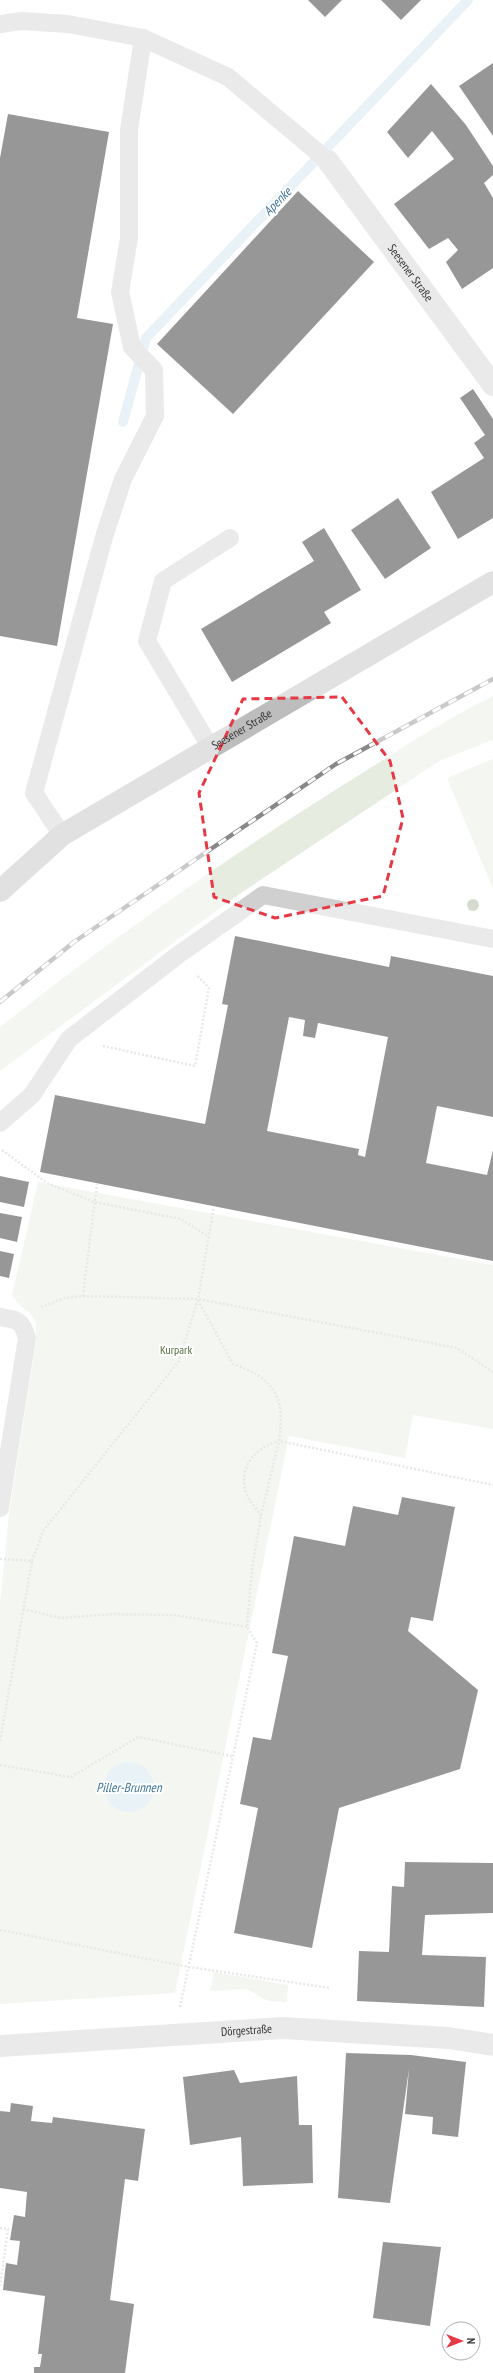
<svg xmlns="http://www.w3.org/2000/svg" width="493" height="2373" font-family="'PT Sans Narrow',sans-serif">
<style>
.green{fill:#e6ecdf}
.water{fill:#cfe2ee}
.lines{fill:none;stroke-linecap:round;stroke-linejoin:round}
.stream{stroke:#cfe2ee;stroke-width:10}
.building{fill:#1a1a1a;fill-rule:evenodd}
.path{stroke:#cdcdcd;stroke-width:2.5;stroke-dasharray:2 2;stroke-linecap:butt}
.lane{stroke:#d0d0d0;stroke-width:18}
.street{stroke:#d0d0d0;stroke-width:22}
.secondary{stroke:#bdbdbd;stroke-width:22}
.rail-casing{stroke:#888;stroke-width:4.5}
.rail{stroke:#fff;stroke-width:3;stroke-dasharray:9;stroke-linecap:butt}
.tree{fill:#a2b095}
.marked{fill:none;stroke:#e63946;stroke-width:3;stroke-dasharray:8 5;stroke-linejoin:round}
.labels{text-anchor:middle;stroke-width:4;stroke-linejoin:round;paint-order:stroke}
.street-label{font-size:12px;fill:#333;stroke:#fff}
.park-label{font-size:12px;fill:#56703f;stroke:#fff}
.water-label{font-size:13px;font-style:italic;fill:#3f7597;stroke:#fff}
</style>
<rect width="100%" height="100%" fill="#fff"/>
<!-- green -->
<g class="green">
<path d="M493,696V740L441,760L235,897L0,1071V1027C109,941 222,861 340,787C390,756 440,722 493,696Z"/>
<path d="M493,759V889L447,778Z"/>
<path d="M38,1182L493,1265V1429L413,1415L405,1458L289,1436L175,1993L0,2004V1603L9,1514L36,1342V1322L29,1312L20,1306L12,1295Z"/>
<path d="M214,1972L288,1985L287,2002L268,2001L247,1989L210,1991Z"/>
</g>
<!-- water -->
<circle class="water" cx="129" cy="1787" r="25"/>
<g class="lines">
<!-- stream -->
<path class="stream" d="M123,422L146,338L468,0"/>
</g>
<!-- building -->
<g class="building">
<path d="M308,0H342L325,17Z"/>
<path d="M381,0H421L401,20Z"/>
<path d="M493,63V136L459,86Z"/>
<path d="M431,84L466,125L493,166V175L484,183L493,198V268L462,289L446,262L458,250L448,238L429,249L394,204L454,159L432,131L408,158L387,132Z"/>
<path d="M8,114L109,132L77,318L113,324L57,646L0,636V158Z"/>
<path d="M298,191L374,262L233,414L157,344Z"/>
<path d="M473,389L493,419V518L458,539L431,492L484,458L474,443L485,435L460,398Z"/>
<path d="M398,498L431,548L385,579L351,530Z"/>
<path d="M324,528L361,590L324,612L331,623L232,682L201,629L314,561L302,542Z"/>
<path d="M235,936L389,967L391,956L493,976V1117L437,1106L426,1163L487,1175L493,1150V1261L40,1172L55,1095L205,1124L228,1005L222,1004ZM289,1017L305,1020L303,1036L315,1038L318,1023L388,1037L365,1157L358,1155L359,1149L267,1131Z"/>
<path d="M0,1176L29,1182L24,1207L0,1202Z"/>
<path d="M0,1213L22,1217L17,1242L0,1238Z"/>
<path d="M0,1251L14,1254L9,1278L0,1276Z"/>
<path d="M402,1497L455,1507L433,1621L411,1617L408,1631L478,1690L460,1769L339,1808L312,1948L234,1933L258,1808L240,1804L253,1737L271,1740L288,1656L272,1653L294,1536L345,1546L353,1506L398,1515Z"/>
<path d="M405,1862L493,1863V1913L425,1915L422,1955L486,1957L484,2007L357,2001L359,1951L389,1952L392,1886L404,1887Z"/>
<path d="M346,2053L411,2055L466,2062L458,2137L432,2134L433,2117L405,2114L409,2069L390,2203L338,2198Z"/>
<path d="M234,2070L240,2083L297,2076L299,2125H312L313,2183L243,2186L241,2137L190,2145L183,2077Z"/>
<path d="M11,2103L33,2106L31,2121L52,2123L53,2117L145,2129L138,2181L125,2179L110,2300L134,2304L125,2373H34V2367H40L42,2354H38L45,2296L3,2290L6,2263L17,2265L20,2241L10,2240L14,2215L25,2217L27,2192L0,2188V2111L10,2112Z"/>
<path d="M383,2242L441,2247L430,2326L373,2318Z"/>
</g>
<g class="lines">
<!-- path -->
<g class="path">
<path d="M103,1046L195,1066L209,988L196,974"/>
<path d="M2,1150L47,1183L94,1202L181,1219L209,1237"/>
<path d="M83,1296L97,1184"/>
<path d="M198,1300L233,1364C274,1378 286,1397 279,1441L493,1485"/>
<path d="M41,1307L64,1298L83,1296L198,1299L457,1348L493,1372"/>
<path d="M261,1516C257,1509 250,1502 247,1495C237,1468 254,1449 278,1441"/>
<path d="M0,1559L32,1561L43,1531L179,1361L198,1299L214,1206"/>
<path d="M23,1609L61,1618L112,1614L175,1615L247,1627"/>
<path d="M0,1741L32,1561"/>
<path d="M0,1765L71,1777L138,1737L232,1756"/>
<path d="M0,1930L189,1967L330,1988"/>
<path d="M180,2007L257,1643L247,1627L252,1569L261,1516L279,1441"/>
<path d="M0,2228L8,2229L0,2286"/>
</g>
<!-- lane -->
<g class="lane">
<path d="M0,24L21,21L68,24L143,38L228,77L328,161"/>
<path d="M211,748L147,641L163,581L230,538"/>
<path d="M62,835L34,793L104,537L123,479L155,416L154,370L132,347L120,292L129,238V130L143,38"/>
<path d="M0,1123L32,1095L69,1039L178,955L263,895L493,939"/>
<path d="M0,1317C18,1320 22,1320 27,1338L0,1508"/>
</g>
<!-- street -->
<g class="street">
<path id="s1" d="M328,161L493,385"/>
<path id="s2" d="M0,2046L283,2028L448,2038L493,2045"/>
</g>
<!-- secondary -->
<path class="secondary" id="s3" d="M0,891L62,835L493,582"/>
<defs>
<path id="rail" d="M0,1002L74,942L336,764L493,679"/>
</defs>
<!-- rail casing -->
<use href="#rail" class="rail-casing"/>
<!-- rail -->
<use href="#rail" class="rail"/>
</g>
<!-- trees -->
<circle class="tree" cx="473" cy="905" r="6"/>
<!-- marked area -->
<path d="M0 0H493V2373H0ZM342,697L390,761L403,818L383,896L275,918L214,897L199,793L243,699Z" fill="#fff" fill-opacity=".55" fill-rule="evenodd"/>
<path class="marked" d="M342,697L390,761L403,818L383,896L275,918L214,897L199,793L243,699Z"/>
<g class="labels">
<!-- street labels -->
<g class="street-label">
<text dy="4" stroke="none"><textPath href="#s1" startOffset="139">Seesener Straße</textPath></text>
<text dy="4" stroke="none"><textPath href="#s3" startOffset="292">Seesener Straße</textPath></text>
<text dy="4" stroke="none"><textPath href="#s2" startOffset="247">Dörgestraße</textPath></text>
</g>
<!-- park labels -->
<g class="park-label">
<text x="176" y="1354">Kurpark</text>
</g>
<!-- water labels -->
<g class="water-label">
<text transform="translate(277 201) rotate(-46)" y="5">Apenke</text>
<text x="129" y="1792">Piller-Brunnen</text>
</g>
</g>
<!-- north arrow -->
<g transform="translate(461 2341) rotate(90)"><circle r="19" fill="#ffffff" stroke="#adadad"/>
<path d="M0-3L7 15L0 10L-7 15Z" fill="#e63946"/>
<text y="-6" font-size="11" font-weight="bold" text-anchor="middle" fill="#333333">N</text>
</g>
</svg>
